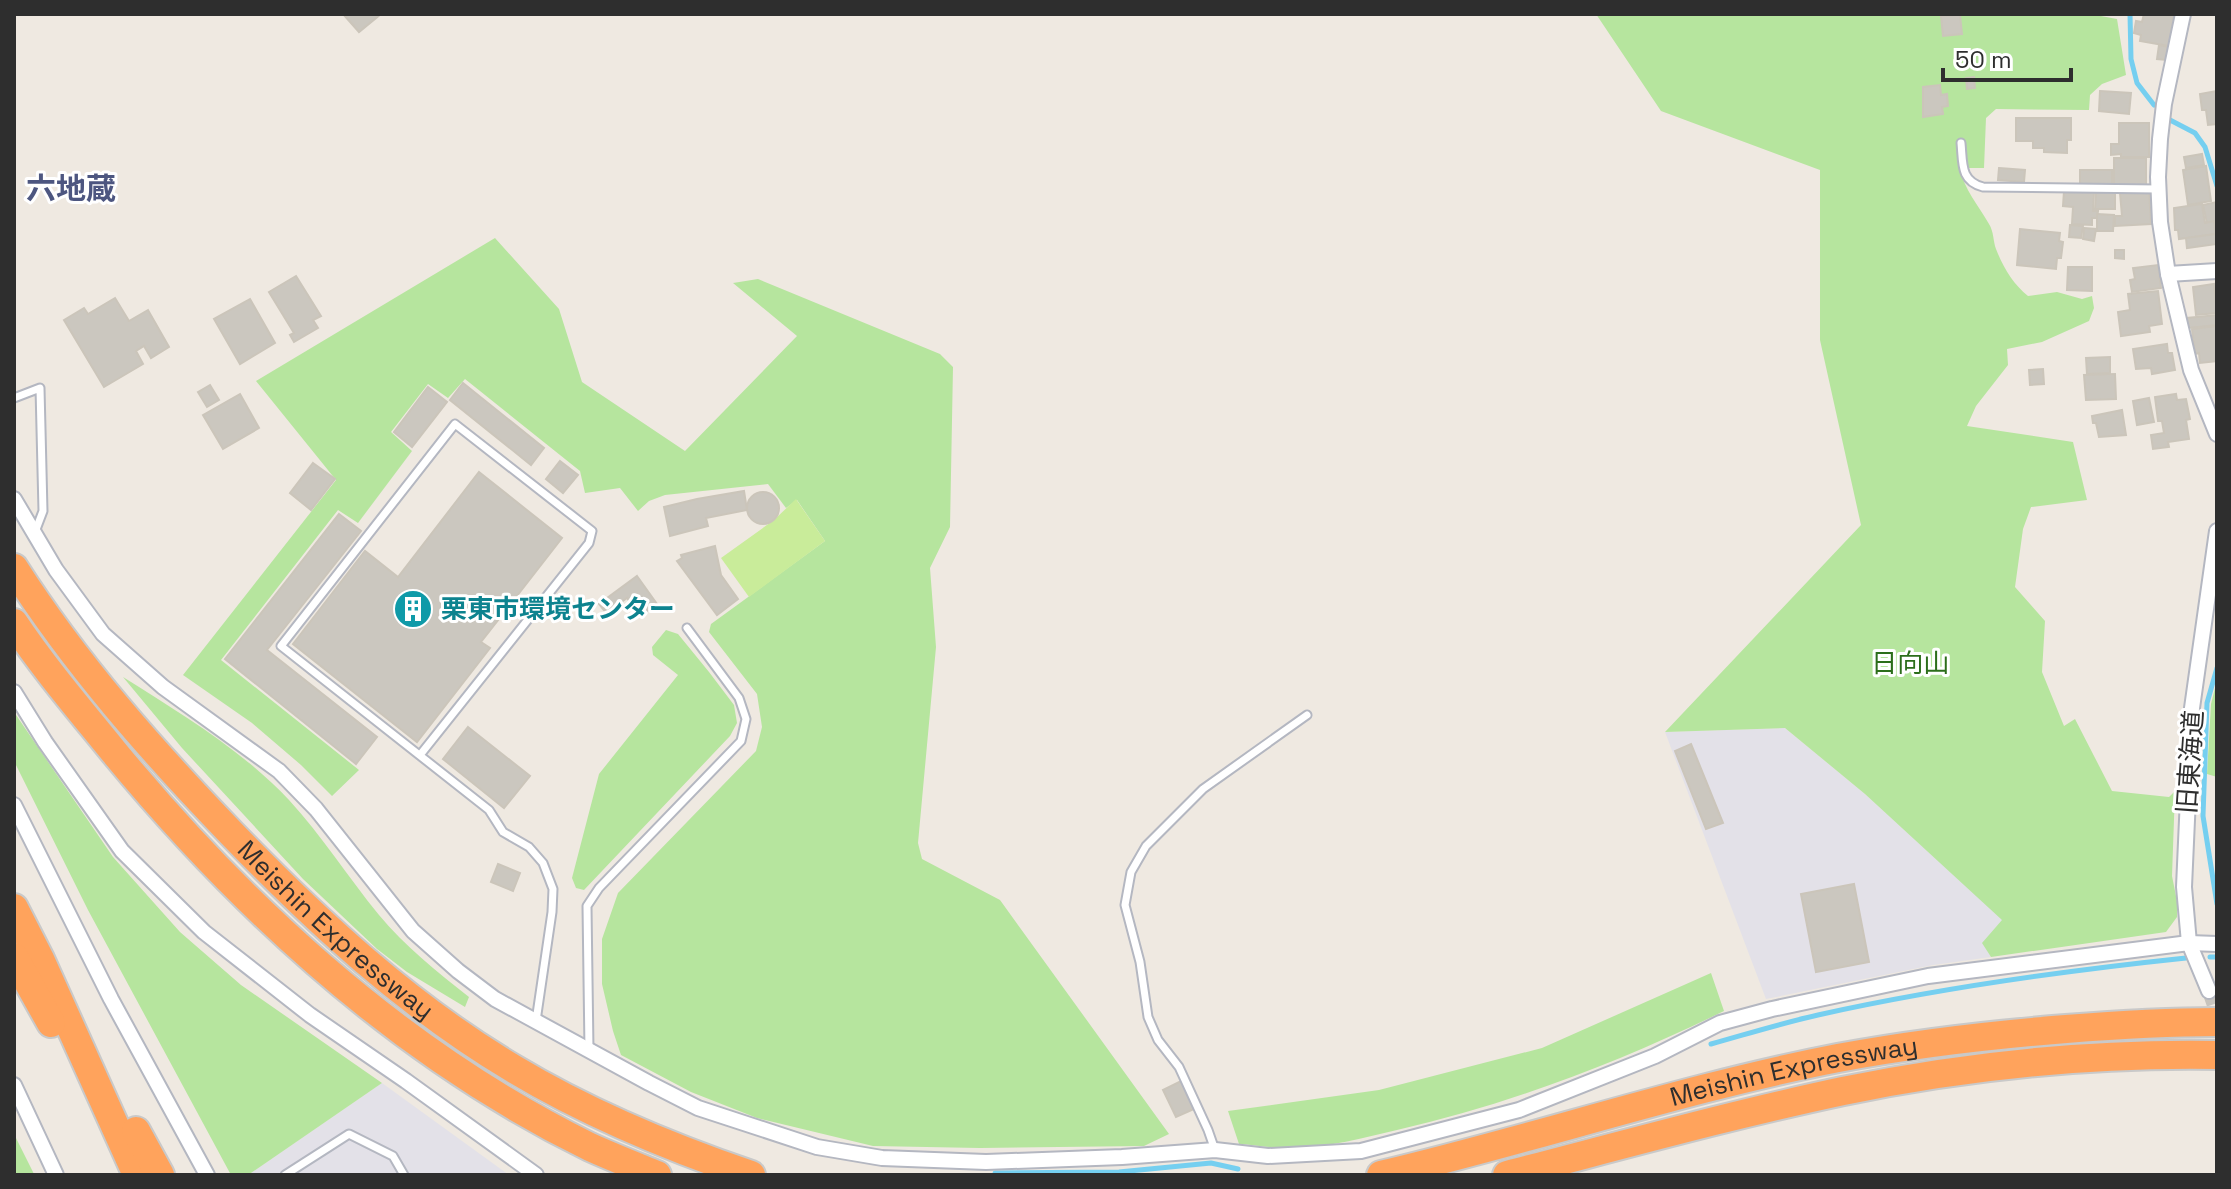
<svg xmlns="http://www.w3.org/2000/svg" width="2231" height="1189" font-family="'Space Grotesk','Noto Sans JP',sans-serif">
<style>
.industrial{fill:#e3e1e8}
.green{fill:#b6e59e}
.pitch{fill:#c9ec9a}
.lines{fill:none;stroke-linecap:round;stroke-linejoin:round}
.stream{stroke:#75cff0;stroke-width:5}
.building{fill:#cbc7bf;stroke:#cbc5ba;stroke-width:2}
.street-tunnel{stroke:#c8c4bd;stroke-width:14;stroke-dasharray:14 7;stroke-linecap:butt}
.lane-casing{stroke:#b4b7c1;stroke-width:11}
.street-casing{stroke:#b4b7c1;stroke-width:18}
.highway-casing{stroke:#c9c9c9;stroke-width:32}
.lane{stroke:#fff;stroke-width:7}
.street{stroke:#fff;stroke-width:14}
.highway{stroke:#ffa35c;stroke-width:28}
.labels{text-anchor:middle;stroke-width:6;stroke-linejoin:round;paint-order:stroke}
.culture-label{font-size:26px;font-weight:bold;fill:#0d838f;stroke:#fff;text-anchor:start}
.park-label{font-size:26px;fill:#2c6e1b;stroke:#fff}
.street-label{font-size:26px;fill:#2e2e2e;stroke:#fff}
.quarter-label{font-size:30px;font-weight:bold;fill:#4d5680;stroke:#fff}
</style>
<rect width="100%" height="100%" fill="#efe9e1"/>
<!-- industrial -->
<g class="industrial">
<path d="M1785,728L1865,794L2003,920L1983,943L1991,957L1933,965L1766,999L1665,732Z"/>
<path d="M382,1083L509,1175H248Z"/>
</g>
<!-- green -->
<g class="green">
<path d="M1596,14H2090L2117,19L2126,75L2102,84L2090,95L2089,110L1996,109L1986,118L1984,168H1959C1965,190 1978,205 1989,224C1994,232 1993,241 1996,249C2003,267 2013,284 2028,296L2057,292L2082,299L2092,296L2094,308L2089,321L2042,342L2007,349L2008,365L1976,406L1967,426L2073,442L2087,500L2031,507L2023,529L2015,587L2045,621L2042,672L2064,726L2075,719L2112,791L2169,797L2175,791L2172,876L2177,901V917L2166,932L1991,957L1982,943L2002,920L1865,794L1785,728L1665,732L1861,525L1820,340V170L1661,111Z"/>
<path d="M495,238L559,309L582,382L685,451L797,336L733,283L758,279L940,354L953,367L950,527L930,568L936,647L918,843L922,859L1000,900L1169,1134L1144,1146L980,1148L873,1146L757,1118L691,1092L621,1055L613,1031L602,984V939L618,893L756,751L762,727L757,694L709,632L711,624L825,541L797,500L786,508L768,484L665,495L649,501L638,511L620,488L585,493L580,471L465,379L448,398L428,384L391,432L412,451L358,523L338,510L221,660L359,770L332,796L301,765L252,723L183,675L336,480L256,381Z"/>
<path d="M666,630L678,634L709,672L734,705L737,723L730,736L584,890L576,888L572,878L599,774L678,675L653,655L652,647Z"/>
<path d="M123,677C180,713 242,750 289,800C322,836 348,877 379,915C405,946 437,972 469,997L465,1007L407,972L377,949L303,879L182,748Z"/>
<path d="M2217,680V777L2207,774L2211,704Z"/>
<path d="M14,712L113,857L180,932L241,985L382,1083L248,1175H231L88,910L14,761Z"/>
<path d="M1711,973L1724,1011C1620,1062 1510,1104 1397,1130C1363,1138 1329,1147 1294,1148C1276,1149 1257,1145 1239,1144L1228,1111L1379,1090L1542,1048Z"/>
<path d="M14,1134L34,1174V1175H14Z"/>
</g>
<!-- pitch -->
<path class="pitch" d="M796,499L825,541L749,597L721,558L774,520Z"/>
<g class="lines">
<!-- stream -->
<g class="stream">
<path d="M2130,14L2131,59L2137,83L2154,105"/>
<path d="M2170,120L2195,133L2205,147L2217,186"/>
<path d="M2217,668L2207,703L2203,816L2217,904"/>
<path d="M2210,957H2217"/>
<path d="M1711,1044C1747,1034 1782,1023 1818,1015C1939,988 2062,971 2186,958"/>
<path d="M995,1173L1119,1172L1211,1163L1238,1169"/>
</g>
</g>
<!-- building -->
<g class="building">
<path d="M343,14H381L359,32Z"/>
<path d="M2144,14H2174L2169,46L2140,41L2141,35L2134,33L2136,21L2142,22Z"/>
<path d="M1960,15L1962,34L1943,36L1941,16Z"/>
<path d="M2159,45L2169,47L2167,60L2157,59Z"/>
<path d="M1974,77L1975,88L1967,89L1966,78Z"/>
<path d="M1940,85L1941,95L1947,94L1948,106L1942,107L1943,114L1923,117V87Z"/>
<path d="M2100,91L2131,93L2129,114L2099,111Z"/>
<path d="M2217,91V124L2208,125L2206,110H2202L2200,94Z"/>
<path d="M2016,118H2071V140H2067V153L2044,152V148H2033V141H2016Z"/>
<path d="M2119,123H2149V157H2121V154L2111,155V144H2119Z"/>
<path d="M2202,154L2204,165L2186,168L2184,157Z"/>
<rect x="2114" y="158" width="32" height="27"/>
<path d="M2206,166L2211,201L2188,205L2183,170Z"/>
<path d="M1999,168L2025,170L2024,182L1998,180Z"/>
<rect x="2080" y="170" width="32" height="15"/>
<path d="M2064,191L2094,193L2093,211H2098L2097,218H2092V225L2072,224L2073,207L2063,206Z"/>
<path d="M2149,191L2151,224L2115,226V216H2122L2120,193Z"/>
<path d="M2096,193H2115V209H2095Z"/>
<path d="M2217,202V222L2207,223L2203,205Z"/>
<path d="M2202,204L2205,223L2214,221L2216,234L2179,239L2178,230H2175L2174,208Z"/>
<path d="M2097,214L2114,215L2113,231H2097Z"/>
<path d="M2070,225L2083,226L2081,238L2069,237Z"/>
<path d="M2084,228L2096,229L2094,241L2083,239Z"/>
<path d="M2020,229L2060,233L2059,241L2063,242L2061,258H2057L2056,269L2017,265Z"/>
<path d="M2216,234L2217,244L2187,248L2186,238Z"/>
<path d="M2115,250H2124V259L2115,258Z"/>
<path d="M2158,265L2161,288L2132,292L2130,280L2135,279L2133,268Z"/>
<path d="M2068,267H2092V291L2067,290Z"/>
<path d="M296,276L321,316L313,320L318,328L294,342L290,335L294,333L269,292Z"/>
<path d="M2214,284L2217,313L2196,315L2193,287Z"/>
<path d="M2158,291L2162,324L2149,326L2150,332L2121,336L2118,312L2130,310L2128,294Z"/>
<path d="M115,298L129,321L148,310L169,347L151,358L144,346L136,351L143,364L104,387L64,320L84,308L88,314Z"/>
<path d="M250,299L275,343L240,364L214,319Z"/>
<path d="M2217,315V325L2188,328L2187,318Z"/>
<path d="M2217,326V361L2200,363L2199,353L2195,354L2192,329Z"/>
<path d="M2167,344L2168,353H2172L2175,370L2152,374L2151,368L2136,369L2133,349Z"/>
<path d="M2110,357V373L2087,374L2086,358Z"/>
<path d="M2043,369L2044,384L2030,385L2029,370Z"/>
<path d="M2115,374L2116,399L2086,400L2084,375Z"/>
<path d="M463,383L544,448L531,465L450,400Z"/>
<path d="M210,385L219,400L207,407L198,392Z"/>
<path d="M428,387L447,402L412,447L394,432Z"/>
<path d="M240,394L259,428L223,449L203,415Z"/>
<path d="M2176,394L2177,400L2186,399L2190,419L2186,420L2189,439L2168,442L2169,447L2153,449L2151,435L2164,433L2162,421H2158L2155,397Z"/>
<path d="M2149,398L2154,422L2137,425L2133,401Z"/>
<path d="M2122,410L2126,435L2099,437L2096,423H2093L2092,416Z"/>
<path d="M560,461L578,475L563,493L546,479Z"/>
<path d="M313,463L335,479L311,510L290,493Z"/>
<path d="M479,472L562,538L481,642L490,648L417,742L293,644L365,551L398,577Z"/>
<path d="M744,491L747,510L706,518L708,526L670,536L664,507L697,499Z"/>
<circle cx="763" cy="508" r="16"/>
<path d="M339,514L361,531L267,650L377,737L356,764L225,659Z"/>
<path d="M715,546L721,575L738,599L717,615L677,561L682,558L681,555Z"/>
<path d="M637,576L657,604L640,616L627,598L606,613L599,604Z"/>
<path d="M468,727L530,776L504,808L443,759Z"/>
<path d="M1691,744L1723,823L1706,829L1675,751Z"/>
<path d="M498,864L520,873L513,891L491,882Z"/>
<path d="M1854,884L1869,962L1816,972L1801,894Z"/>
<path d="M1181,1081L1194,1109L1176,1117L1163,1090Z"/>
</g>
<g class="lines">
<!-- street-tunnel -->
<path class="street-tunnel" d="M2209,991L2217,1014"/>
<defs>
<g id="lane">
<path d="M1961,143C1963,163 1960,181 1983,187L2158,189"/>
<path d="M14,398L40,388L43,511L35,532"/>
<path d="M420,755L589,543L592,531L455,424L281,646L489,810L503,832L529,847L543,863L553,889L552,912L536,1021"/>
<path d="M589,1050L587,906L599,888L741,741L746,719L739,698L687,628"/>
<path d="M1215,1150L1208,1130L1179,1067L1158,1040L1148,1017L1140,962L1125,905L1131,872L1146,846L1203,789L1307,715"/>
<path d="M285,1175L349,1134L393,1156L404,1175"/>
</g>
<g id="street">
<path d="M2183,14L2164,104L2160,139L2158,177L2160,222L2168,274L2191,370L2217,434"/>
<path d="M2168,274L2217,271"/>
<path d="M14,499L56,570L103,634L163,687L279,771L316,809L413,931L458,971L495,999L649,1083L698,1108L817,1147L882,1158L986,1162L1122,1157L1215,1150L1268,1156L1361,1151L1519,1110L1655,1056L1720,1023L1772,1009L1928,976L2189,943L2217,944"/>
<path d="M14,692L45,742L122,851L204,932L310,1015L406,1081L536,1175"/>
<path d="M14,805L111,999L207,1175"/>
<path d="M2209,991L2189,943L2184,887L2192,708L2217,531"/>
<path d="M14,1085L56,1175"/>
</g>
<g id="highway">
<path id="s1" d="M14,568C76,665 152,751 232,834C317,922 408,1006 514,1069C589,1114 669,1147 751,1175"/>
<path d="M14,623C44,668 80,710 114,752C245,911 403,1055 590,1147C612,1157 635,1166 657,1175"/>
<path d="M14,908L40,959L137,1175"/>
<path d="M14,957L51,1023"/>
<path d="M136,1131L160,1175"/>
<path id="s2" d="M1381,1175C1534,1139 1684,1088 1838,1058C1913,1044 1990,1035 2066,1029C2116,1025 2167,1022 2217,1022"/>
<path d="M1507,1175C1619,1146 1730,1115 1843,1091C1964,1066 2093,1053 2217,1055"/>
</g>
</defs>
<!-- lane casing -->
<use href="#lane" class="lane-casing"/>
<!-- street casing -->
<use href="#street" class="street-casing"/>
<!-- highway casing -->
<use href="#highway" class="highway-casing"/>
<!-- lane -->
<use href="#lane" class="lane"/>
<!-- street -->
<use href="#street" class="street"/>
<!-- highway -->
<use href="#highway" class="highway"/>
</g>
<!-- icons -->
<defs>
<symbol id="building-disc" viewBox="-11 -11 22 22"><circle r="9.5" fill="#0f9aa8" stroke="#fff"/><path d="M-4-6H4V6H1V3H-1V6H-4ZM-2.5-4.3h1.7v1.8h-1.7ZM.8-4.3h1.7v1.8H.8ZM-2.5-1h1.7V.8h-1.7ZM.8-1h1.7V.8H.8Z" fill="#fff"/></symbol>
</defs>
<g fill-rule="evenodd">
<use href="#building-disc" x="391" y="587" width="44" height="44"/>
</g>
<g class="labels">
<!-- culture labels -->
<g class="culture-label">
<text x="441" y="618">栗東市環境センター</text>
</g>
<!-- park labels -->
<g class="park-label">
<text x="1910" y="672">日向山</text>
</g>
<!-- street labels -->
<g class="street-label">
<text transform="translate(2190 762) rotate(-86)" y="9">旧東海道</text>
<text dy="9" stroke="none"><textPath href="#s1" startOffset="486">Meishin Expressway</textPath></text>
<text dy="9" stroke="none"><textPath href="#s2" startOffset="426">Meishin Expressway</textPath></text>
</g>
<!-- quarter labels -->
<g class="quarter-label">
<text x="71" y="199">六地蔵</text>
</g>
</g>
<!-- border -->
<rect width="2231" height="1189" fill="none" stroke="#2e2e2e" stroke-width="32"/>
<!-- scale -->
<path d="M1943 68v12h128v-12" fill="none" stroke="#2e2e2e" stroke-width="4"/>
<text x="1955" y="68" font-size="24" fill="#2e2e2e" stroke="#ffffff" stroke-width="6" paint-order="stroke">50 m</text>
</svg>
